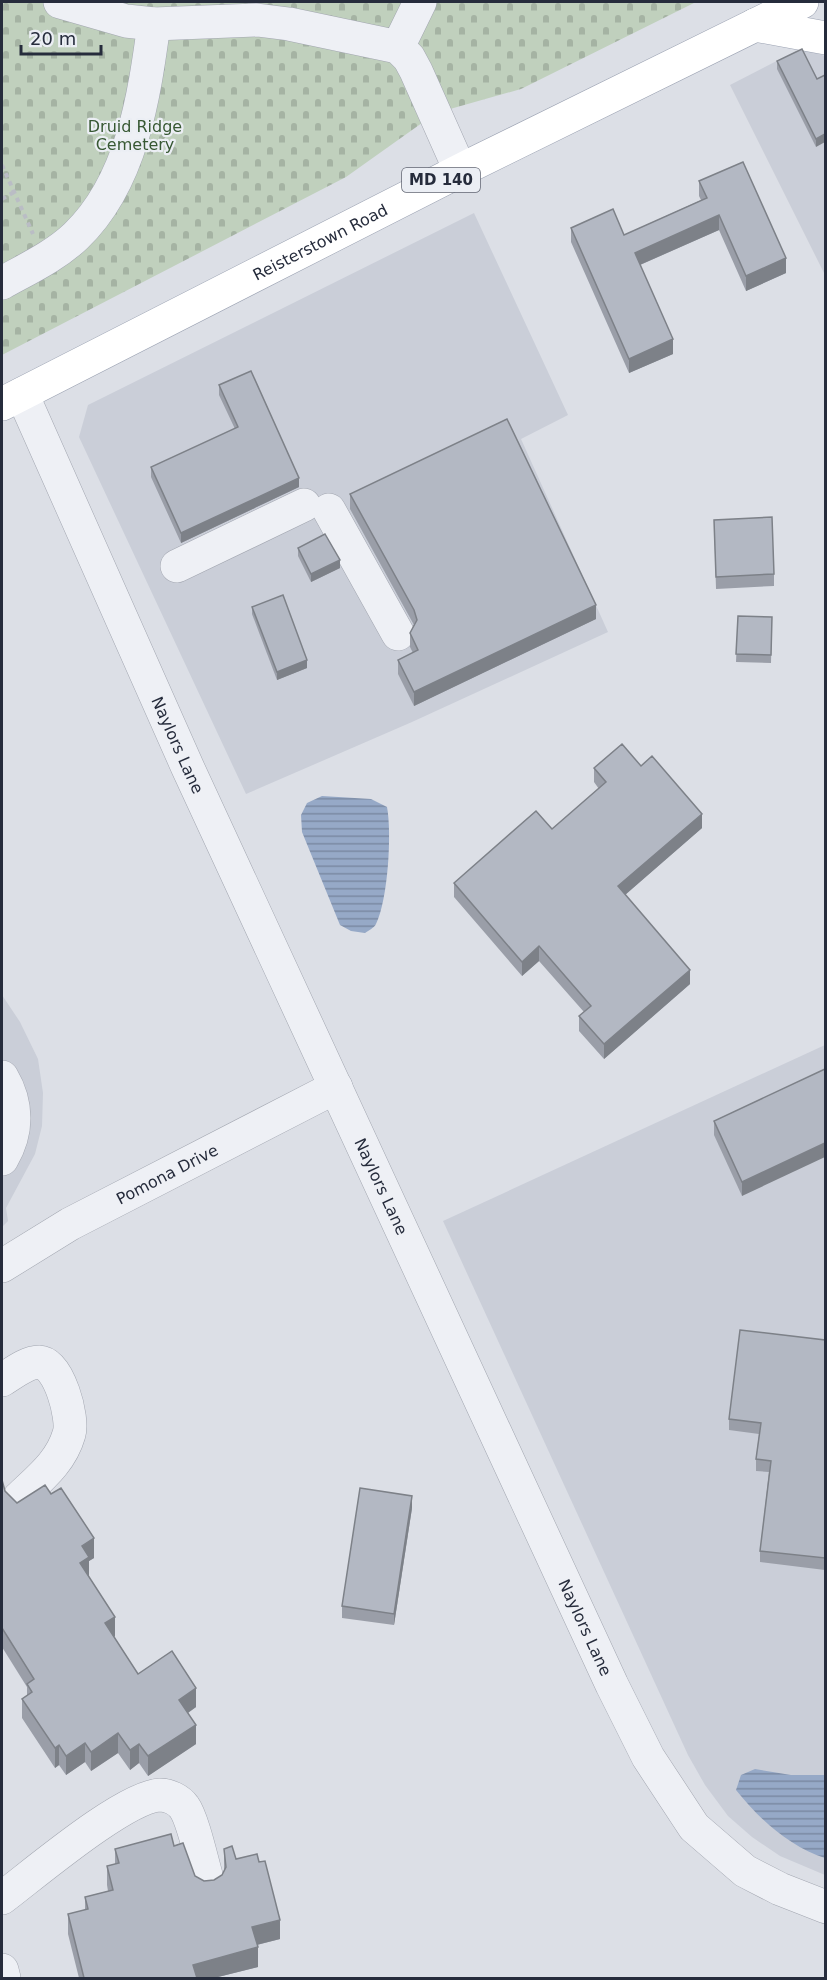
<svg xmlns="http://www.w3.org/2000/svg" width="827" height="1980" font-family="'DejaVu Sans',sans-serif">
	<defs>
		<pattern id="cemetery-stones" width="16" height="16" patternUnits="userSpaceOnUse" patternTransform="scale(1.5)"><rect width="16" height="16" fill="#c0d0bd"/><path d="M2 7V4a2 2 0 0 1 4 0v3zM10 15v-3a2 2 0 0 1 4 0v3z" fill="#a5b3a3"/></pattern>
		<pattern id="water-rules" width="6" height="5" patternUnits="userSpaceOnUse" patternTransform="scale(1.5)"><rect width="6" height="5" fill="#96a9c7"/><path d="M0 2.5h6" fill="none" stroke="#7a8aa3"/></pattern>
	</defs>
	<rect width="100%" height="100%" fill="#dcdfe6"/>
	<g fill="#caced8">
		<path d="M796 51H809L825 56V275L730 85Z"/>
		<path d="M474 213 568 415 521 439 608 632 412 722 246 794 79 437 88 405Z"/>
		<path d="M2 995 20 1022 38 1059 43 1093 42 1126 35 1154 6 1208 8 1221 2 1227Z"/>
		<path d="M825 1045V1875L780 1856 752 1837 728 1816 705 1785 688 1755 443 1221Z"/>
	</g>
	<path fill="url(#cemetery-stones)" d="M2 2H696L521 89 436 113 346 177 2 355Z"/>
	<g fill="url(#water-rules)">
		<path d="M322 796 371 799 387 807C392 833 388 900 376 924 374 928 369 930 365 933L351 931 340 925 302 832 301 815 307 803Z"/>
		<path d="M755 1769 791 1775H825V1858C790 1847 759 1819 736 1790L741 1775Z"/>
	</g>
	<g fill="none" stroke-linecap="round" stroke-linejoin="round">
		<defs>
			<g id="minor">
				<path d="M60 2 126 21 154 24 257 20 289 24 398 47 409 58 416 71 460 170"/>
				<path d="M398 47 420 2"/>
				<path d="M2 283C27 269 55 256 76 236 132 182 144 97 154 24"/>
				<path id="s1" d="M22 394 187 766 612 1685 648 1757 694 1827 745 1871 780 1889 826 1907"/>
				<path d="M329 510 398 634"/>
				<path d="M177 566 304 505"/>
				<path d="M2 1077C18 1104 18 1132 2 1159"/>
				<path id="s2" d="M2 1266 70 1224 336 1087"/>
				<path d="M2 1380C12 1374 27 1362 39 1362 59 1363 74 1418 69 1434 61 1462 40 1478 19 1498"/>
				<path d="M2 1898C34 1874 124 1797 160 1795 169 1795 179 1800 184 1807 193 1819 203 1866 208 1882"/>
				<path d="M2 1970 4 1978"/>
			</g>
			<g id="major">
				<path d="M755 25 826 38"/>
				<path id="s3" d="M2 404 473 164 802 2"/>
			</g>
		</defs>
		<use href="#minor" stroke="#a2a6b0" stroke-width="34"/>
		<use href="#major" stroke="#9ba2b2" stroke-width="34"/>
		<g stroke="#babdc5" stroke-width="4" stroke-dasharray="4.5 4.5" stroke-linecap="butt">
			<path d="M2 165 33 234"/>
			<path d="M2 199 14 192"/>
		</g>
		<use href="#minor" stroke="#eef0f5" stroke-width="33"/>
		<use href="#major" stroke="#fff" stroke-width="33"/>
	</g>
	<g fill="#9a9ea8">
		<path d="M777 61 817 79 816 147 777 69Z"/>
		<path d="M699 181 786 273 746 291 719 230 640 265 673 354 629 373 571 242V228L624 235 701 200 699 196Z"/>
		<path d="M219 385 299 487 181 543 151 477V467L235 429 219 395Z"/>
		<path d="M350 494 596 619 414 706 398 674V660L413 653 410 647V633L414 625 350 509Z"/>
		<path d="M714 520 774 574V586L716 589Z"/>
		<path d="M298 548 340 568 311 582 298 556Z"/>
		<path d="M252 607 307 668 277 680 252 614Z"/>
		<path d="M738 616 772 617 771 663 736 662Z"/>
		<path d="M641 766 702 828 625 895 690 984 604 1059 579 1031V1016L584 1012 539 961 522 976 454 897V883L552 829 599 789 594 782V768Z"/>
		<path d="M825 1069 742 1196 714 1135V1121Z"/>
		<path d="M825 1340V1570L760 1562V1551L769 1472 756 1471V1459L759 1434 729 1430V1419Z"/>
		<path d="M2 1480 5 1491 17 1503 94 1558 89 1561V1577L115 1636 114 1637 138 1674 196 1707 188 1713 196 1744 148 1776 139 1763 130 1770 118 1753 91 1771 85 1762 66 1775 59 1765 55 1768 22 1718V1699L27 1695V1687L2 1647Z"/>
		<path d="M412 1508 394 1625 342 1618V1606Z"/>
		<path d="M174 1846 195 1876 204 1881 214 1880 222 1875 224 1871V1849L236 1859 280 1939 257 1945 258 1967 214 1978H79L68 1934V1914L85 1910V1897L108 1891 107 1885V1866L115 1864V1849Z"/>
	</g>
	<g fill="#7d8188">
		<path d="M825 134V142L816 147V139Z"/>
		<path d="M719 215V230L635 267V253Z"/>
		<path d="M786 258V273L746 291V276Z"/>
		<path d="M673 339V354L629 373V359Z"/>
		<path d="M299 478V487L181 543V533Z"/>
		<path d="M340 560V568L311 582V574Z"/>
		<path d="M596 605V619L414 706V692Z"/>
		<path d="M307 660V668L277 680V672Z"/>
		<path d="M702 814V828L618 901V886Z"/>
		<path d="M539 946V961L522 976V962Z"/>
		<path d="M690 970V984L604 1059V1044Z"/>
		<path d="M825 1143V1157L742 1196V1182Z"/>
		<path d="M412 1496V1508L394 1625V1614Z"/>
		<path d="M94 1538V1558L89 1561V1576L80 1583V1563L82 1546Z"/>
		<path d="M115 1617V1636L105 1643V1623Z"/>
		<path d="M196 1688V1707L179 1719V1700Z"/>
		<path d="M196 1725V1744L148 1776V1756Z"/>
		<path d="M118 1733V1753L91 1771V1752Z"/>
		<path d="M85 1743V1762L66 1775V1756Z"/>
		<path d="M139 1744V1763L130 1770V1750Z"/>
		<path d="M59 1745V1765L55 1768V1748Z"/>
		<path d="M280 1920V1939L252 1946V1927Z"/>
		<path d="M258 1947V1967L214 1978H193V1965Z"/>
	</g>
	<g fill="#b3b8c3" stroke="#7d8188" stroke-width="1.5">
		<path d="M802 49 817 79 825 75V134L816 139 777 61Z"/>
		<path d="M743 162 786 258 746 276 719 215 635 253 673 339 629 359 571 228 613 209 624 235 707 198 699 181Z"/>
		<path d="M251 371 299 478 181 533 151 467 238 427 219 385Z"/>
		<path d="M507 419 596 605 414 692 398 660 418 650 410 633 417 620 414 610 350 494Z"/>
		<path d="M772 517 774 574 716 577 714 520Z"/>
		<path d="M325 534 340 560 311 574 298 548Z"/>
		<path d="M283 595 307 660 277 672 252 607Z"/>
		<path d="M738 616 772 617 771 655 736 654Z"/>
		<path d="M622 744 641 766 652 756 702 814 618 886 690 970 604 1044 579 1016 591 1006 539 946 522 962 454 883 536 811 552 829 606 782 594 768Z"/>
		<path d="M825 1069V1143L742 1182 714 1121Z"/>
		<path d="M740 1330 825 1340V1558L760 1551 771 1461 756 1459 761 1423 729 1419Z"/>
		<path d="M2 1480 5 1491 17 1503 45 1485 51 1494 61 1488 94 1538 82 1546 89 1557 80 1563 115 1617 105 1623 138 1674 172 1651 196 1688 179 1700 196 1725 148 1756 139 1744 130 1750 118 1733 91 1752 85 1743 66 1756 59 1745 55 1748 22 1699 32 1692 27 1684 34 1679 2 1628Z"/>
		<path d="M360 1488 412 1496 394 1614 342 1606Z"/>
		<path d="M171 1834 174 1846 183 1843 195 1876 204 1881 214 1880 222 1875 226 1867 224 1849 232 1846 236 1859 257 1854 259 1862 265 1861 280 1920 252 1927 258 1947 193 1965 197 1978H84L68 1914 88 1909 85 1897 113 1890 107 1866 119 1863 115 1849Z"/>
	</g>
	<g text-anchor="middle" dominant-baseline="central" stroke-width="4.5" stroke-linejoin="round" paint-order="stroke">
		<rect fill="#ebeef4" stroke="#616673" stroke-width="1.5" x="402" y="168" width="78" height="24" rx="4.5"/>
		<g font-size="15" font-weight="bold" fill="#262c3c">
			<text x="441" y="180">MD 140</text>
		</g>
		<g font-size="16" fill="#375833" stroke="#ebeef4">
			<text x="135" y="126">Druid Ridge<tspan x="135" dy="18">Cemetery</tspan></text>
		</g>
		<g font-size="16" fill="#262c3c" stroke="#ebeef4">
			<text stroke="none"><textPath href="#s3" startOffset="357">Reisterstown Road</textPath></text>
			<text stroke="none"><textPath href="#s1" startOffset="384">Naylors Lane</textPath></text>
			<text stroke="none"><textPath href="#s2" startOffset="189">Pomona Drive</textPath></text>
			<text stroke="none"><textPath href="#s1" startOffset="870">Naylors Lane</textPath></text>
			<text stroke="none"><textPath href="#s1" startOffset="1356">Naylors Lane</textPath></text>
		</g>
	</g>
	<rect width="827" height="1980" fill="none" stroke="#262c3c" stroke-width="6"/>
	<path d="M21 45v9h80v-9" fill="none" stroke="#262c3c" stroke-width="3"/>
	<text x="30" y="45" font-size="18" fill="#262c3c" stroke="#ebeef4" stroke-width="4.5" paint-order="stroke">20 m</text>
</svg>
